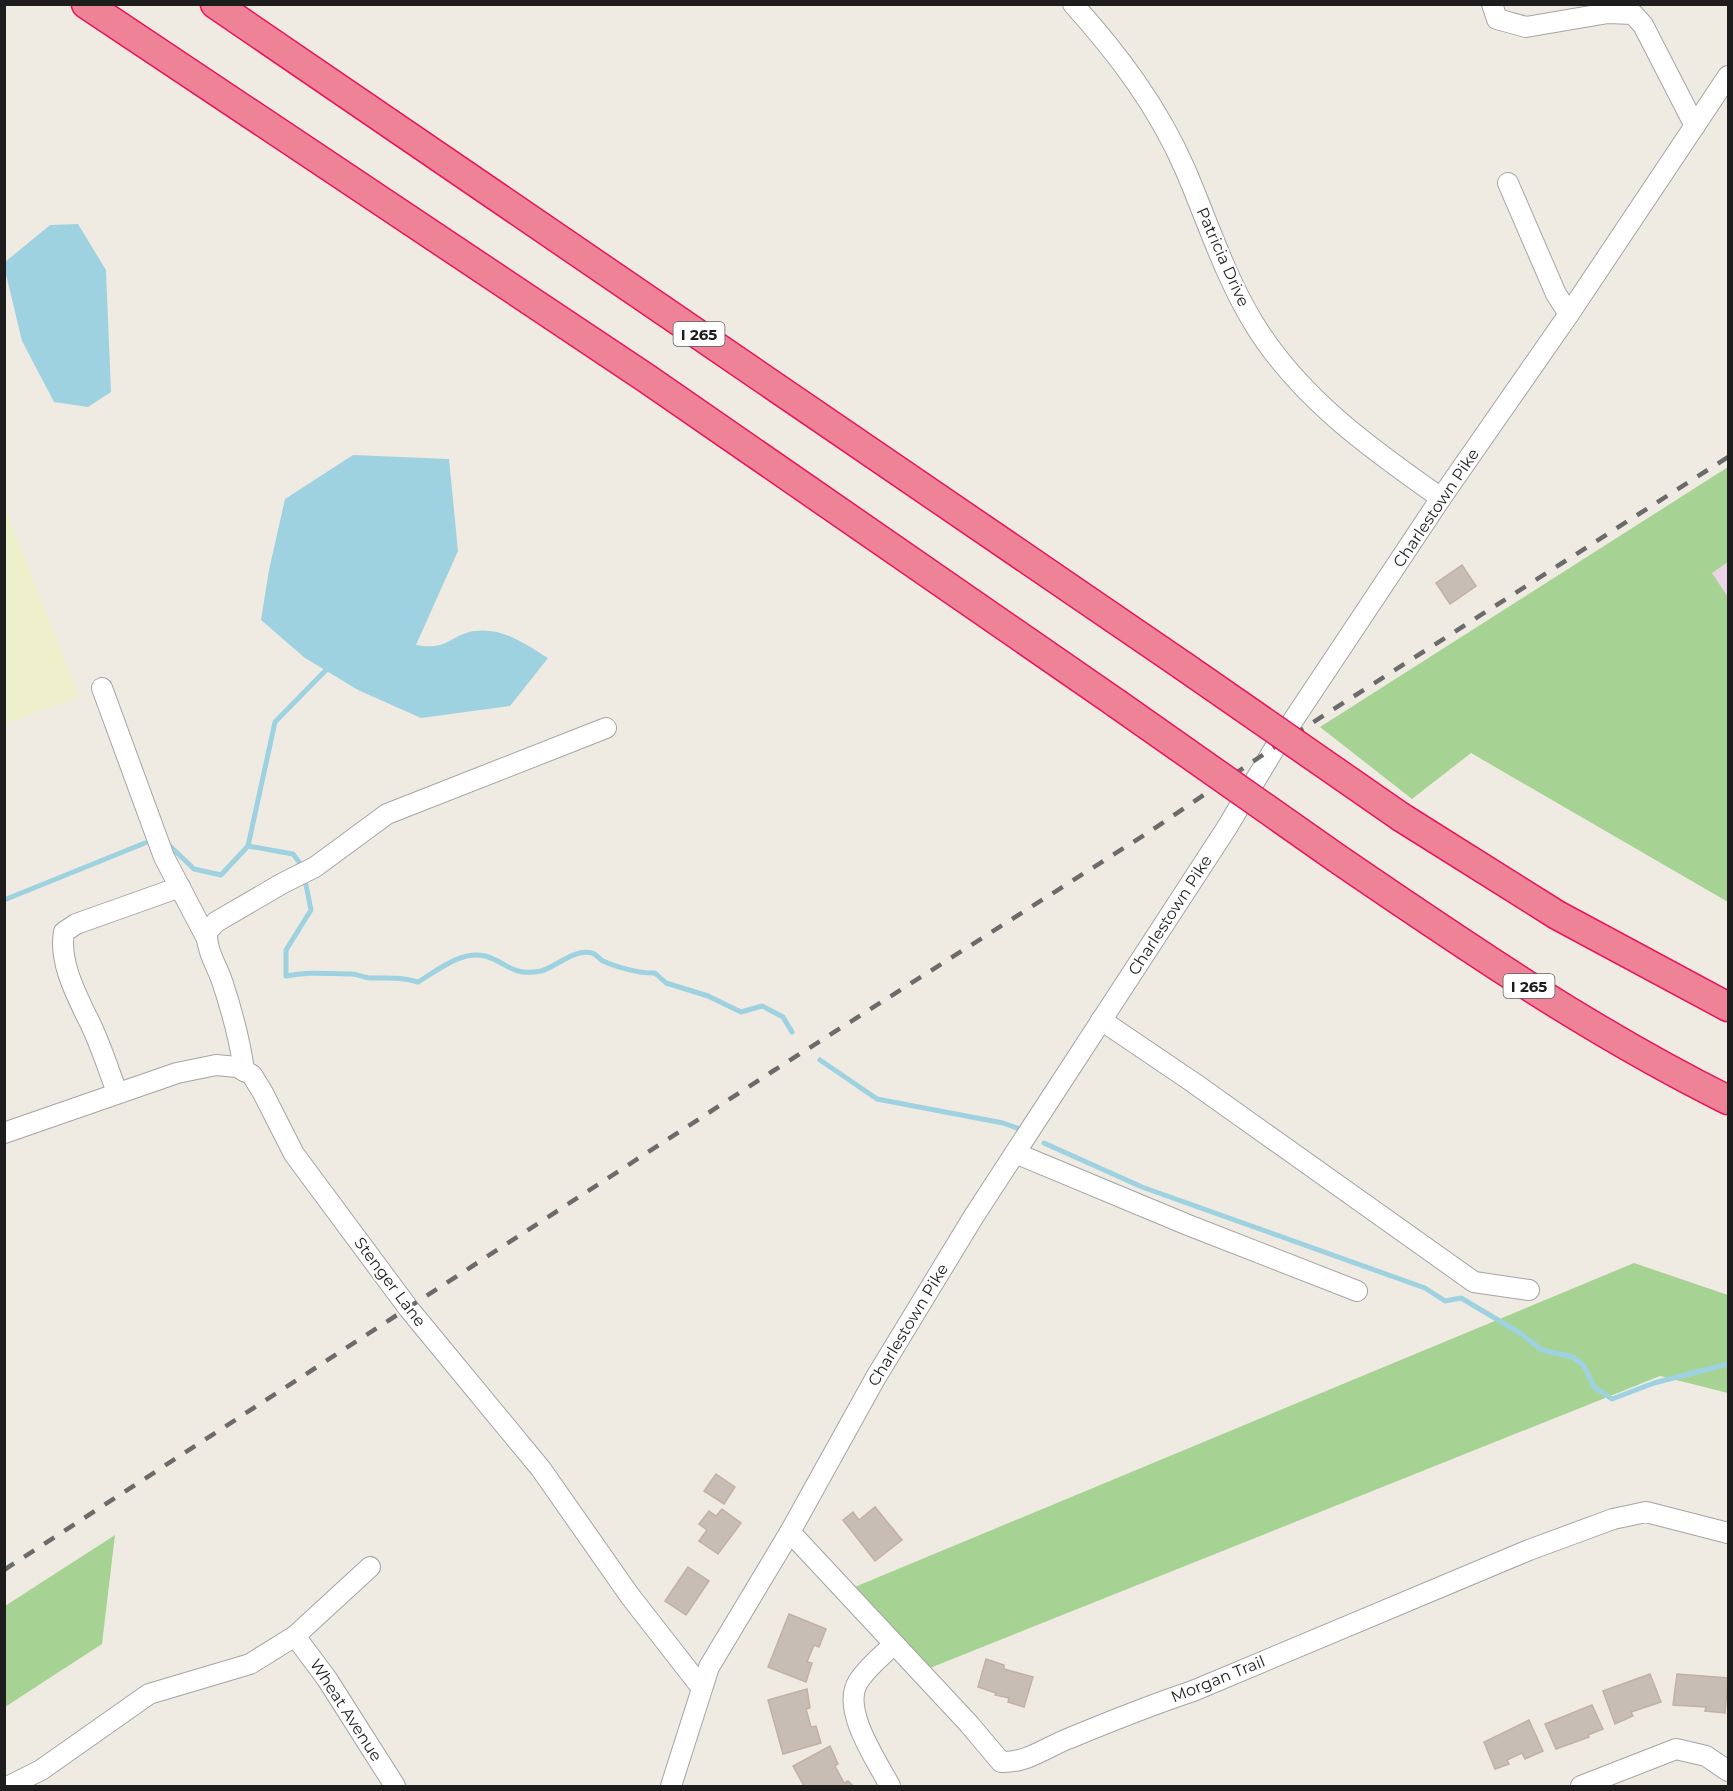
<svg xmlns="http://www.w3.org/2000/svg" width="1733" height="1791" font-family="Montserrat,sans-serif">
	<rect width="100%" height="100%" fill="#efebe2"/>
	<path fill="#e9d3e5" d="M1728 562V597L1712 573Z"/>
	<path fill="#edf0cb" d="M5 507 79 697 5 724H4Z"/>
	<g fill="#a6d393">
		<path d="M1728 467V562L1712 573 1728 597V902L1471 753 1412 799 1320 727Z"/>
		<path d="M1634 1263 1728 1295V1393L1660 1376 920 1672 845 1591Z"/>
		<path d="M115 1535 102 1644 5 1707V1606Z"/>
	</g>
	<g fill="#9ed2e1">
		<path d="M78 224 106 270 111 392 88 407 54 402 22 341 4 266 5 262 50 225Z"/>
		<path d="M353 455 449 459 458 551 416 645C448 651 450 635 474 631 503 627 525 644 548 658L510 706 421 718 358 690 305 658 261 620 269 570 285 499Z"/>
	</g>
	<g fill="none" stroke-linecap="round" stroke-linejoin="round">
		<g stroke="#9ed2e1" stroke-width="5">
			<path d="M170 846 194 869 221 875 248 846 293 854 299 862"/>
			<path d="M248 846 275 722 326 670"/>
			<path d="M306 885 311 910 286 950V976C309 971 329 974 352 974 358 974 364 978 371 978 388 978 400 977 418 982 437 971 461 950 485 956 507 962 512 977 541 971 556 967 575 948 592 953 596 954 599 959 603 961 616 967 641 974 655 973L666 983 708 996 741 1012 762 1006 783 1017 792 1032"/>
			<path d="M4 900 145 843"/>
			<path d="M820 1060 877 1099 1003 1123 1020 1129"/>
			<path d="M1044 1143 1142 1187 1425 1288 1445 1301 1461 1298 1520 1333 1542 1350 1573 1357 1584 1366 1594 1387 1612 1399 1654 1383 1728 1364"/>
		</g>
	</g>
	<g fill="#c7bdb5" stroke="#c2b1a3" stroke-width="1.5">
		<path d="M1462 565 1476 586 1450 604 1436 583Z"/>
		<path d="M716 1474 735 1487 724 1504 704 1491Z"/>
		<path d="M875 1507 902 1540 875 1561 843 1520 853 1512 859 1520Z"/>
		<path d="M722 1509 741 1523 718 1554 699 1541 707 1530 699 1524 709 1511 716 1516Z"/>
		<path d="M688 1567 709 1581 686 1615 665 1601Z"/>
		<path d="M789 1614 826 1629 819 1647 814 1645 807 1662 812 1663 806 1682 768 1667Z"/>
		<path d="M986 1659 1004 1665V1669L1033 1677 1024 1707 1008 1702 1009 1698 995 1695 996 1693 978 1687Z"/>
		<path d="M1650 1674 1661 1702 1631 1712 1633 1716 1615 1724 1603 1691Z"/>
		<path d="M1677 1674 1728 1678 1725 1713 1705 1711 1706 1707 1673 1705Z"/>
		<path d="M807 1689 810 1708 806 1709 811 1727 816 1726 821 1743 783 1754 768 1700Z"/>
		<path d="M1592 1705 1603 1729 1588 1735 1589 1737 1556 1749 1545 1724Z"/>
		<path d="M1529 1720 1543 1751 1525 1759 1522 1753 1507 1760 1509 1764 1495 1769 1484 1742Z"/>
		<path d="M830 1746 838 1764 835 1766 844 1783 848 1781 853 1786H804L793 1766Z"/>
	</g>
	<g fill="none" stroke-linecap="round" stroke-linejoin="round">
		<defs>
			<g id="minor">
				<path d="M1073 4C1118 54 1158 107 1185 169 1207 220 1224 274 1253 322 1298 397 1371 449 1441 498"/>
				<path d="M1492 4 1497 19 1526 27 1608 13 1633 14 1643 25 1695 126"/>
				<path d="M1508 183 1556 294 1569 314"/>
				<path d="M102 688 164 857 207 939"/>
				<path d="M1101 1020 1194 1083 1474 1282 1529 1290"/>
				<path d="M244 1071C240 1040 232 1011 222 981 216 964 206 950 207 932L216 922 283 883 315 867 387 814 606 728"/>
				<path d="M117 1092C107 1066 99 1039 86 1015 74 990 59 960 64 932L76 924 180 887"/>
				<path d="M4 1133 177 1073 216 1065 237 1067 252 1075 263 1093 294 1154 409 1309 541 1469 630 1596 701 1687"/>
				<path d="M1015 1153 1188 1225 1357 1291"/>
				<path d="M790 1532 969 1724 1001 1762C1028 1763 1046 1747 1070 1738 1111 1721 1151 1705 1193 1691L1529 1550 1613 1519 1646 1512 1728 1533"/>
				<path d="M295 1636 327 1679 395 1786"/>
				<path d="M9 1786 41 1770 149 1694 250 1664 295 1636 370 1567"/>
				<path d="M671 1786 709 1667 790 1532 876 1377 974 1216 1226 829 1276 746 1441 498 1569 314 1728 76"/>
				<path d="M890 1786C877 1761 841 1710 858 1682 867 1667 882 1656 894 1644"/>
				<path d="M1581 1786 1676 1749 1706 1756 1728 1771"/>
			</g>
			<g id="highway">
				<path d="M86 4 646 378 1116 703"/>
				<path d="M215 4 1182 665"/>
				<path d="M1401 817 1557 915 1728 1007"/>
				<path d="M1338 859C1464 945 1591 1032 1728 1100"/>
			</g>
		</defs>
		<use href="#minor" stroke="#a4a4a4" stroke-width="22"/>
		<use href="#highway" stroke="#e8145d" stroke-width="31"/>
		<use href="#minor" stroke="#fff" stroke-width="20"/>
		<use href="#highway" stroke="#ee8296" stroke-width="28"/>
		<path stroke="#6b6b6b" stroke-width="4.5" stroke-dasharray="12 12" stroke-linecap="butt" d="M4 1570 773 1071 1149 832 1276 746 1728 457"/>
		<defs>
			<g id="highway-bridge">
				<path d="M1182 665 1401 817"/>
				<path d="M1116 703 1338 859"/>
			</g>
		</defs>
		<use href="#highway-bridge" stroke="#e8145d" stroke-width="31" stroke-linecap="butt"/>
		<use href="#highway-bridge" stroke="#ee8296" stroke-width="28"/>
	</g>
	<g text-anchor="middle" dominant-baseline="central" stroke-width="4.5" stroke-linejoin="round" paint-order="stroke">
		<g fill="#fff" stroke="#616161" stroke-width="1.5">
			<rect x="673.5" y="322" width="51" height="24" rx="4.5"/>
			<rect x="1503.5" y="974" width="51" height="24" rx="4.5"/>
		</g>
		<g font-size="15" font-weight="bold" fill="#1d1d1d">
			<text x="699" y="334">I 265</text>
			<text x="1529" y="986">I 265</text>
		</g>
		<g font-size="16" fill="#1d1d1d" stroke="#fff">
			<text transform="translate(1223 257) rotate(66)">Patricia Drive</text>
			<text transform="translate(1436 508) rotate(-56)">Charlestown Pike</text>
			<text transform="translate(1170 915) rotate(-57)">Charlestown Pike</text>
			<text transform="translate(390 1282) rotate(53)">Stenger Lane</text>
			<text transform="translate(908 1325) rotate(-59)">Charlestown Pike</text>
			<text transform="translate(1218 1679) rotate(-22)">Morgan Trail</text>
			<text transform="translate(346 1710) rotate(57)">Wheat Avenue</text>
		</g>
	</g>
	<rect width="1733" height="1791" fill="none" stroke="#1d1d1d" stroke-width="12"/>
</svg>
